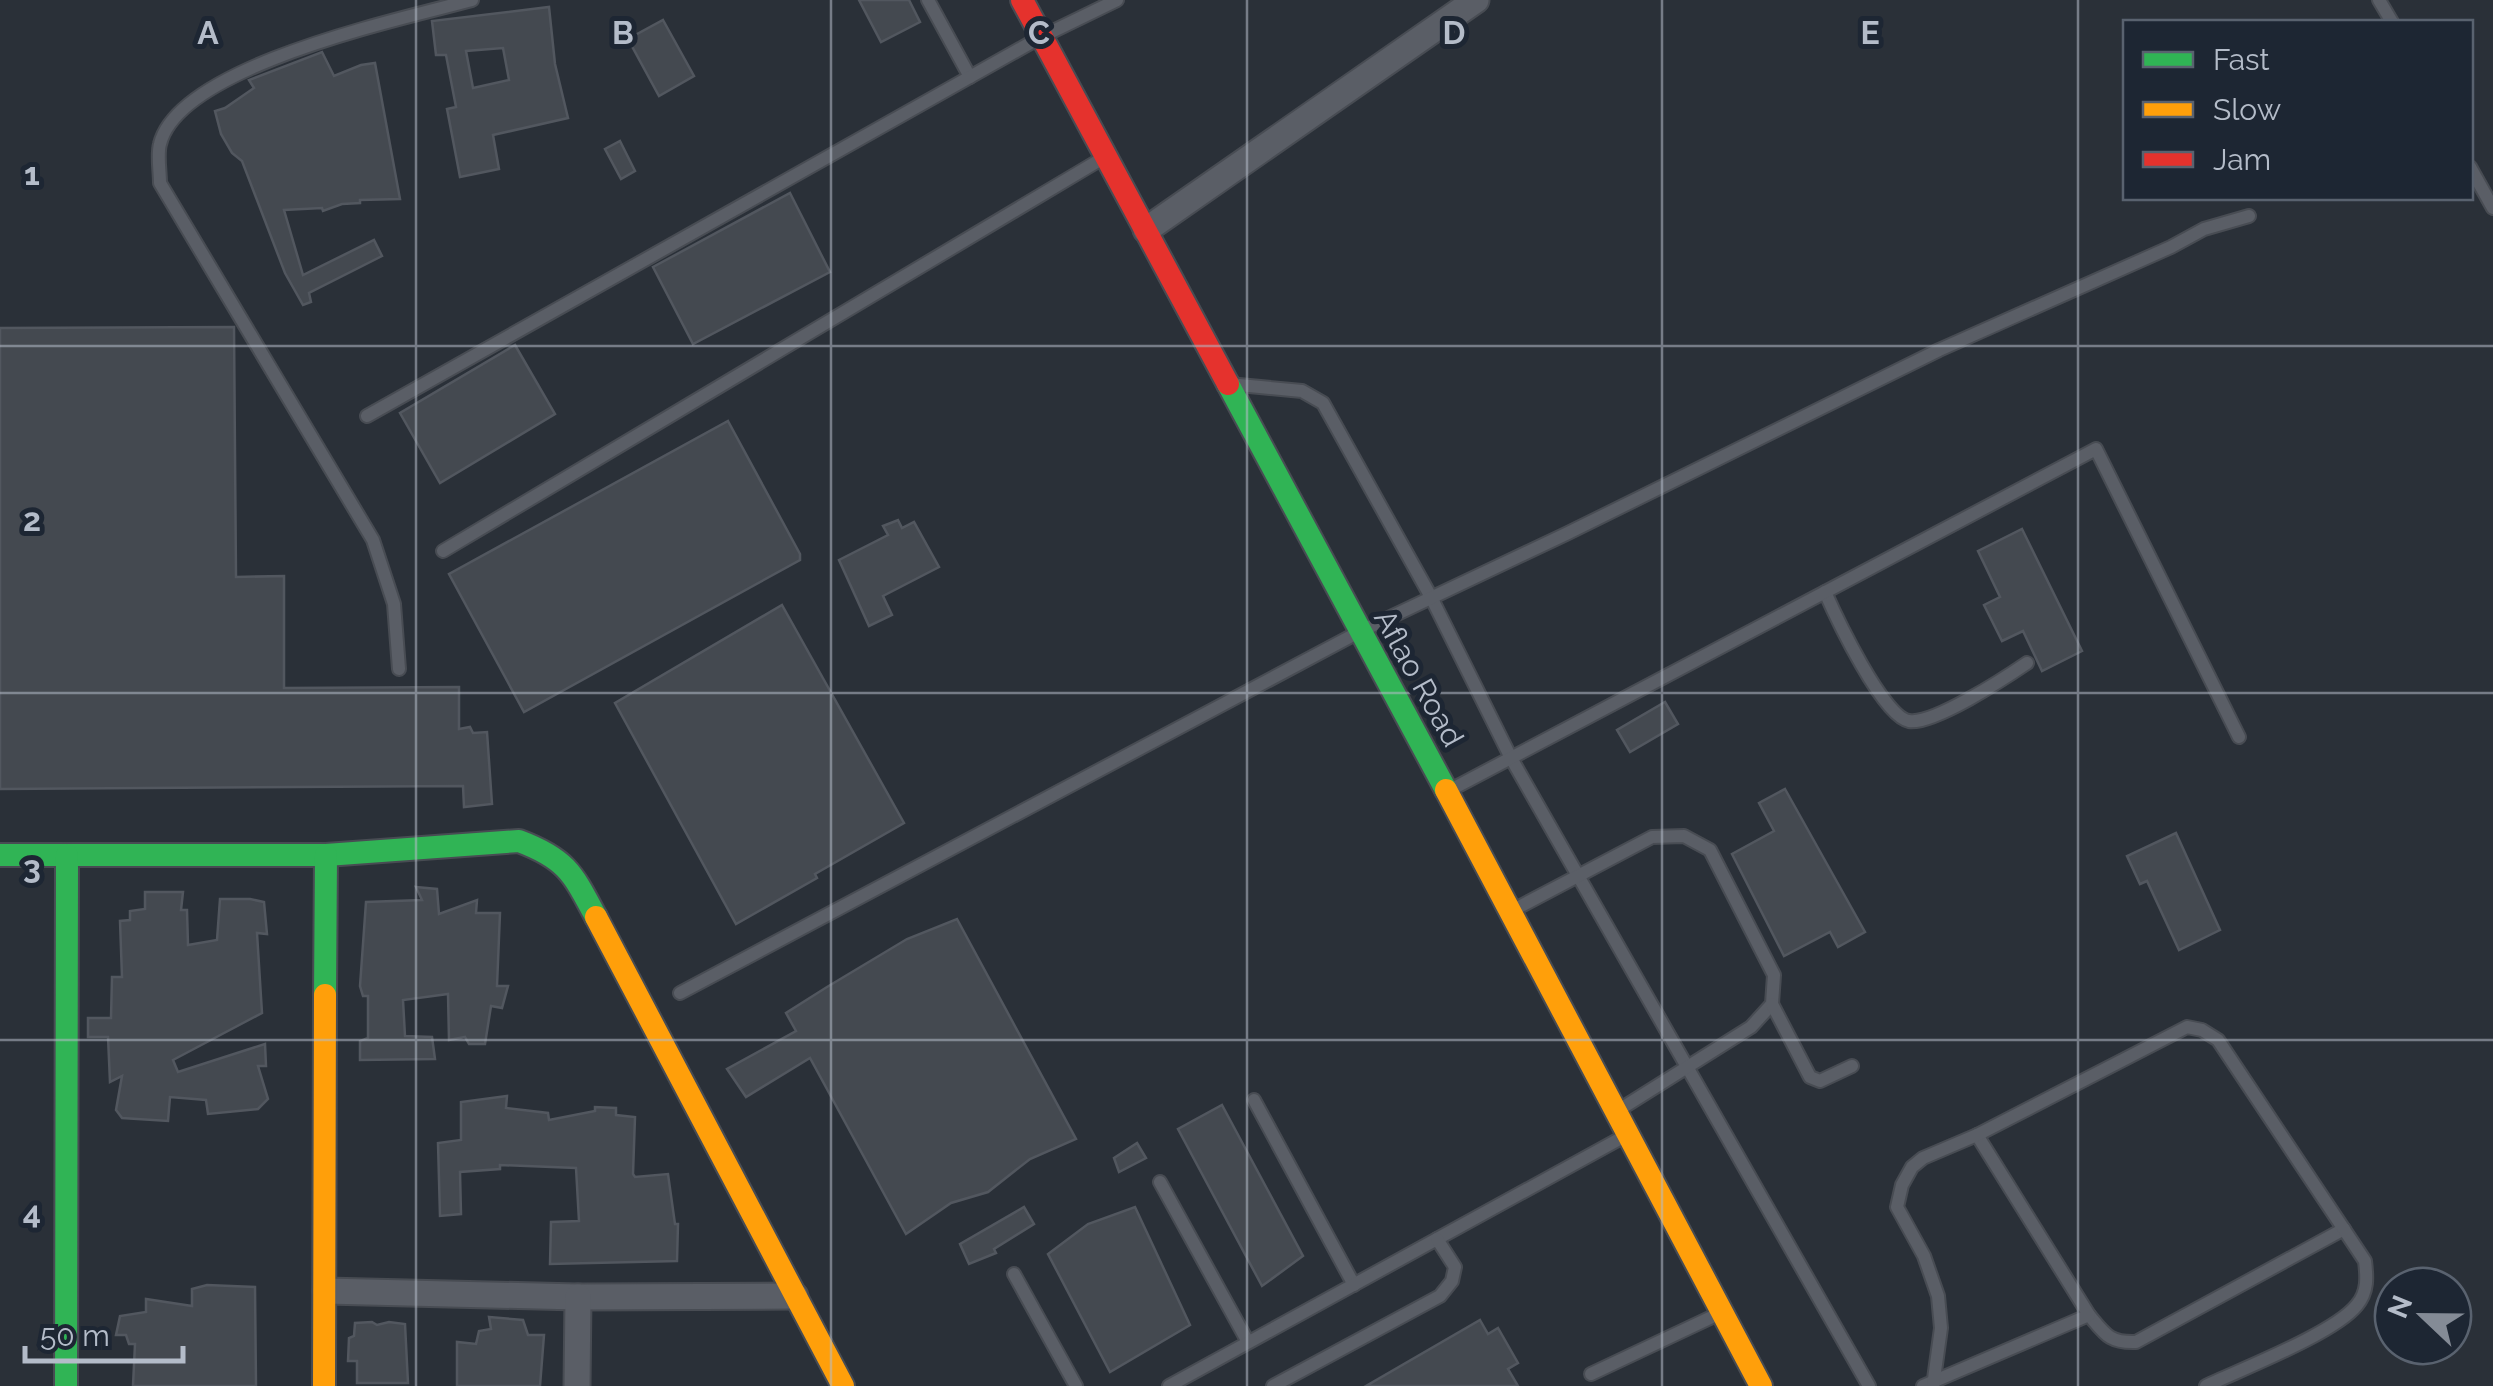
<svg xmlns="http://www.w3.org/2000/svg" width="2493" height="1386" font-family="Raleway,sans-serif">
	<rect width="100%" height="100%" fill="#2a3038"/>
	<g fill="#444950" stroke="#52575f" stroke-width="2.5" fill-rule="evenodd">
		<path d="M859 0H909L920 22 881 42Z"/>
		<path d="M549 7 555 64 568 118 493 135 499 169 460 177 447 109 456 107 446 55H436L432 21ZM503 48 509 80 473 88 466 51Z"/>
		<path d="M663 20 694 76 659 96 628 39Z"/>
		<path d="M322 52 334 76 361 65 375 63 400 199 360 200V203L342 204 323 211 322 208 284 210 303 275 374 240 382 256 309 293 311 302 303 305 285 273 242 161 232 153 221 134 215 111 225 108 254 88 249 80Z"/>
		<path d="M620 141 635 171 621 179 605 149Z"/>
		<path d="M790 193 830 272 693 344 653 267Z"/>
		<path d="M234 327 236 577 284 576V688L459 687V729L470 727 473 733 487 732 492 804 464 807 463 786 0 789V328Z"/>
		<path d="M515 345 555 414 440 483 400 413Z"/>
		<path d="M728 421 800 554V560L524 712 449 574Z"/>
		<path d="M898 520 902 528 914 522 939 567 883 596 892 615 869 626 839 560 888 535 883 526Z"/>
		<path d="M2022 529 2082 651 2042 671 2023 631 2002 641 1984 605 2000 597 1978 551Z"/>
		<path d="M782 605 904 823 815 874 817 878 736 924 615 703Z"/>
		<path d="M1665 702 1678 724 1630 752 1617 730Z"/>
		<path d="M1785 789 1865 932 1838 947 1830 932 1784 956 1732 854 1774 831 1759 803Z"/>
		<path d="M2176 833 2220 930 2179 950 2147 881 2140 884 2127 856Z"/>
		<path d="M416 887 437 889 439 914 477 900 476 913H500L497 986H508L502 1008 491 1006 485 1044H469L465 1037 449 1040 448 994 403 1000 405 1036 432 1037 435 1059 360 1060V1041L368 1038V996H363L360 986 366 902 422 900Z"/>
		<path d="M145 892H183L181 910H187L188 945 217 940 220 899H250L264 902 267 934 257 933 262 1013 173 1060 178 1072 265 1044 266 1066H258L268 1099 258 1109 208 1114 206 1100 170 1097 168 1121 122 1118 116 1110 122 1076 110 1082 108 1037H88V1018H111L112 977H122L120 921 130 920V911L145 909Z"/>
		<path d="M957 919 1076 1139 1030 1159 988 1192 951 1203 906 1234 810 1058 746 1097 727 1069 796 1031 786 1013 827 987 907 939Z"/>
		<path d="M507 1096 506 1108 548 1113 549 1120 595 1111V1107L616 1108V1115L635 1117 633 1174 635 1177 668 1174 675 1224H678L677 1261 550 1264 551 1222 579 1221 576 1168 500 1165V1169L460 1172 461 1214 440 1216 438 1143 461 1140V1102Z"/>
		<path d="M1222 1105 1303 1256 1262 1286 1178 1129Z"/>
		<path d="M1137 1143 1146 1158 1119 1172 1114 1158Z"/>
		<path d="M1024 1207 1034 1224 994 1249 996 1253 969 1264 960 1244Z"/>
		<path d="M1135 1207 1190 1325 1110 1372 1048 1254 1088 1224Z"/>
		<path d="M207 1285 255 1287 256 1386H133L135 1344H129L126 1335H116L120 1316 146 1312V1299L192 1306V1289Z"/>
		<path d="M489 1317 523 1320 528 1335H544L540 1386H457V1342L476 1344 479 1331 491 1329Z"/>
		<path d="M1480 1320 1488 1334 1498 1328 1518 1363 1508 1369 1518 1386H1366Z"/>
		<path d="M372 1322 377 1325 389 1322 405 1324 408 1383H357V1361H348L349 1338 354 1336 355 1323Z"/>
	</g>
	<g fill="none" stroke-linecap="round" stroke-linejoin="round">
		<defs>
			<g id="lane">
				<path d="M928 0 970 77"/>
				<path d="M2379 0 2392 22"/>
				<path d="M2470 167 2493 208"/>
				<path d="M1239 385 1302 391 1323 403 1431 597 1511 758 1869 1386"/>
				<path d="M367 416 1041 37 1117 0"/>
				<path d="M443 551 1098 161"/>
				<path d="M1825 592C1836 617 1883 717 1909 721 1933 725 2005 678 2027 663"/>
				<path d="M399 669 394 604 373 540 160 183C160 171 157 155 160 144 179 66 402 19 472 0"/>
				<path d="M1454 788 2096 449 2239 737"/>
				<path d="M1519 907 1652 837 1684 836 1710 850 1774 975 1772 1004 1751 1027 1622 1108"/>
				<path d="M680 993 1359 632 1566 534 1939 350 2171 247 2204 229 2249 216"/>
				<path d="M1772 1004 1810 1077 1820 1081 1852 1066"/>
				<path d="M1254 1100 1354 1285"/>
				<path d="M1160 1182 1248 1342"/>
				<path d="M1014 1274 1076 1386"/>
				<path d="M2089 1315C2105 1334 2109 1343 2136 1342L2344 1229"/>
				<path d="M1591 1374 1714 1316"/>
				<path d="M1169 1386 1623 1137"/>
				<path d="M1273 1386 1440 1296 1452 1281 1455 1267 1437 1239"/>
				<path d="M1923 1386 2089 1315 1977 1135"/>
				<path d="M1933 1386 1941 1328 1938 1296 1924 1256 1897 1207 1902 1185 1912 1167 1923 1158 1977 1135 2187 1027 2202 1030 2218 1040 2365 1261C2367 1277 2368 1292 2357 1305 2335 1333 2242 1369 2206 1386"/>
			</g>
			<g id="street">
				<path d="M1146 230 1476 0"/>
				<path d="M326 1291 578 1297 795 1296"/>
				<path d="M577 1386 578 1297"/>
			</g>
			<g id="fast">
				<path d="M1228 384 1446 790"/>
				<path d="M0 855H326L519 841C567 859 573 874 596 917"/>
				<path d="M325 995 326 855"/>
				<path d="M66 1386 67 855"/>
			</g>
			<g id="slow">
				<path d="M1446 790 1761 1386"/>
				<path d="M596 917 843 1386"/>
				<path d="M324 1386 325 995"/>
			</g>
			<path id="jam" d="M1022 0 1228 384"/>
		</defs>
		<use href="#lane" stroke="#484c53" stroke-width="16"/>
		<use href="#street" stroke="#484c53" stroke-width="29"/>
		<use href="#fast" stroke="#484c53" stroke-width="26"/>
		<use href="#slow" stroke="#484c53" stroke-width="26"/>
		<use href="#jam" stroke="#484c53" stroke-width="26"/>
		<use href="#lane" stroke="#5a5e66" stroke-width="12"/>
		<use href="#street" stroke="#5a5e66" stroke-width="25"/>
		<use href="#fast" stroke="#30b455" stroke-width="22"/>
		<use href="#slow" stroke="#ff9f0a" stroke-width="22"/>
		<use href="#jam" stroke="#e5322d" stroke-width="22"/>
	</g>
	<path fill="none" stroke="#b4bcc9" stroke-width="2.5" stroke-opacity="0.55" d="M416 0V1386M831 0V1386M1247 0V1386M1662 0V1386M2078 0V1386M0 346H2493M0 693H2493M0 1040H2493"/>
	<g text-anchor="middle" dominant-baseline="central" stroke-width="10" stroke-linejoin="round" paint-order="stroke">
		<g font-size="30" fill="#b4bcc9" stroke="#1d2633">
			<text transform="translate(1419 678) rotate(61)">Aflao Road</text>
		</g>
	</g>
	<g font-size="32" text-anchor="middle" font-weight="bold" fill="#b4bcc9" stroke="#1d2633" stroke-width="10" stroke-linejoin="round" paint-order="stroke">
		<text x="208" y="44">A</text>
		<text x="623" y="44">B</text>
		<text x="1039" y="44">C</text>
		<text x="1454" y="44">D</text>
		<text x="1870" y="44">E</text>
		<text x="32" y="185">1</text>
		<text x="32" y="531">2</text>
		<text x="32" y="878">3</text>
		<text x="32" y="1224">4</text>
	</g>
	<rect x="2123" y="20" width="350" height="180" fill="#1d2633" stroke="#59626f" stroke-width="2.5"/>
	<rect x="2143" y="52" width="50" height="15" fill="#30b455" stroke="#59626f" stroke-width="2.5"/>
	<text x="2213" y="70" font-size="30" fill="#b4bcc9">Fast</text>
	<rect x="2143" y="102" width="50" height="15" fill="#ff9f0a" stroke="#59626f" stroke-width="2.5"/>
	<text x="2213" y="120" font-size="30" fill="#b4bcc9">Slow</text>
	<rect x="2143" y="152" width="50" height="15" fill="#e5322d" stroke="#59626f" stroke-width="2.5"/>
	<text x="2213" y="170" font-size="30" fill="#b4bcc9">Jam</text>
	<g transform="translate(2423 1316) rotate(292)"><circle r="48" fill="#1d2633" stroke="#59626f" stroke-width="2.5"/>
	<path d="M0-8L18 38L0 25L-18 38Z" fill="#848b96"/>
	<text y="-15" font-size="28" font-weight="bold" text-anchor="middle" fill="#b4bcc9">N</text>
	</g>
	<path d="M25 1346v15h158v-15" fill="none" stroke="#b4bcc9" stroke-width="5"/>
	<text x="40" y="1346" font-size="30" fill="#b4bcc9" stroke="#1d2633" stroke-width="8" paint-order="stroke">50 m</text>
</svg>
